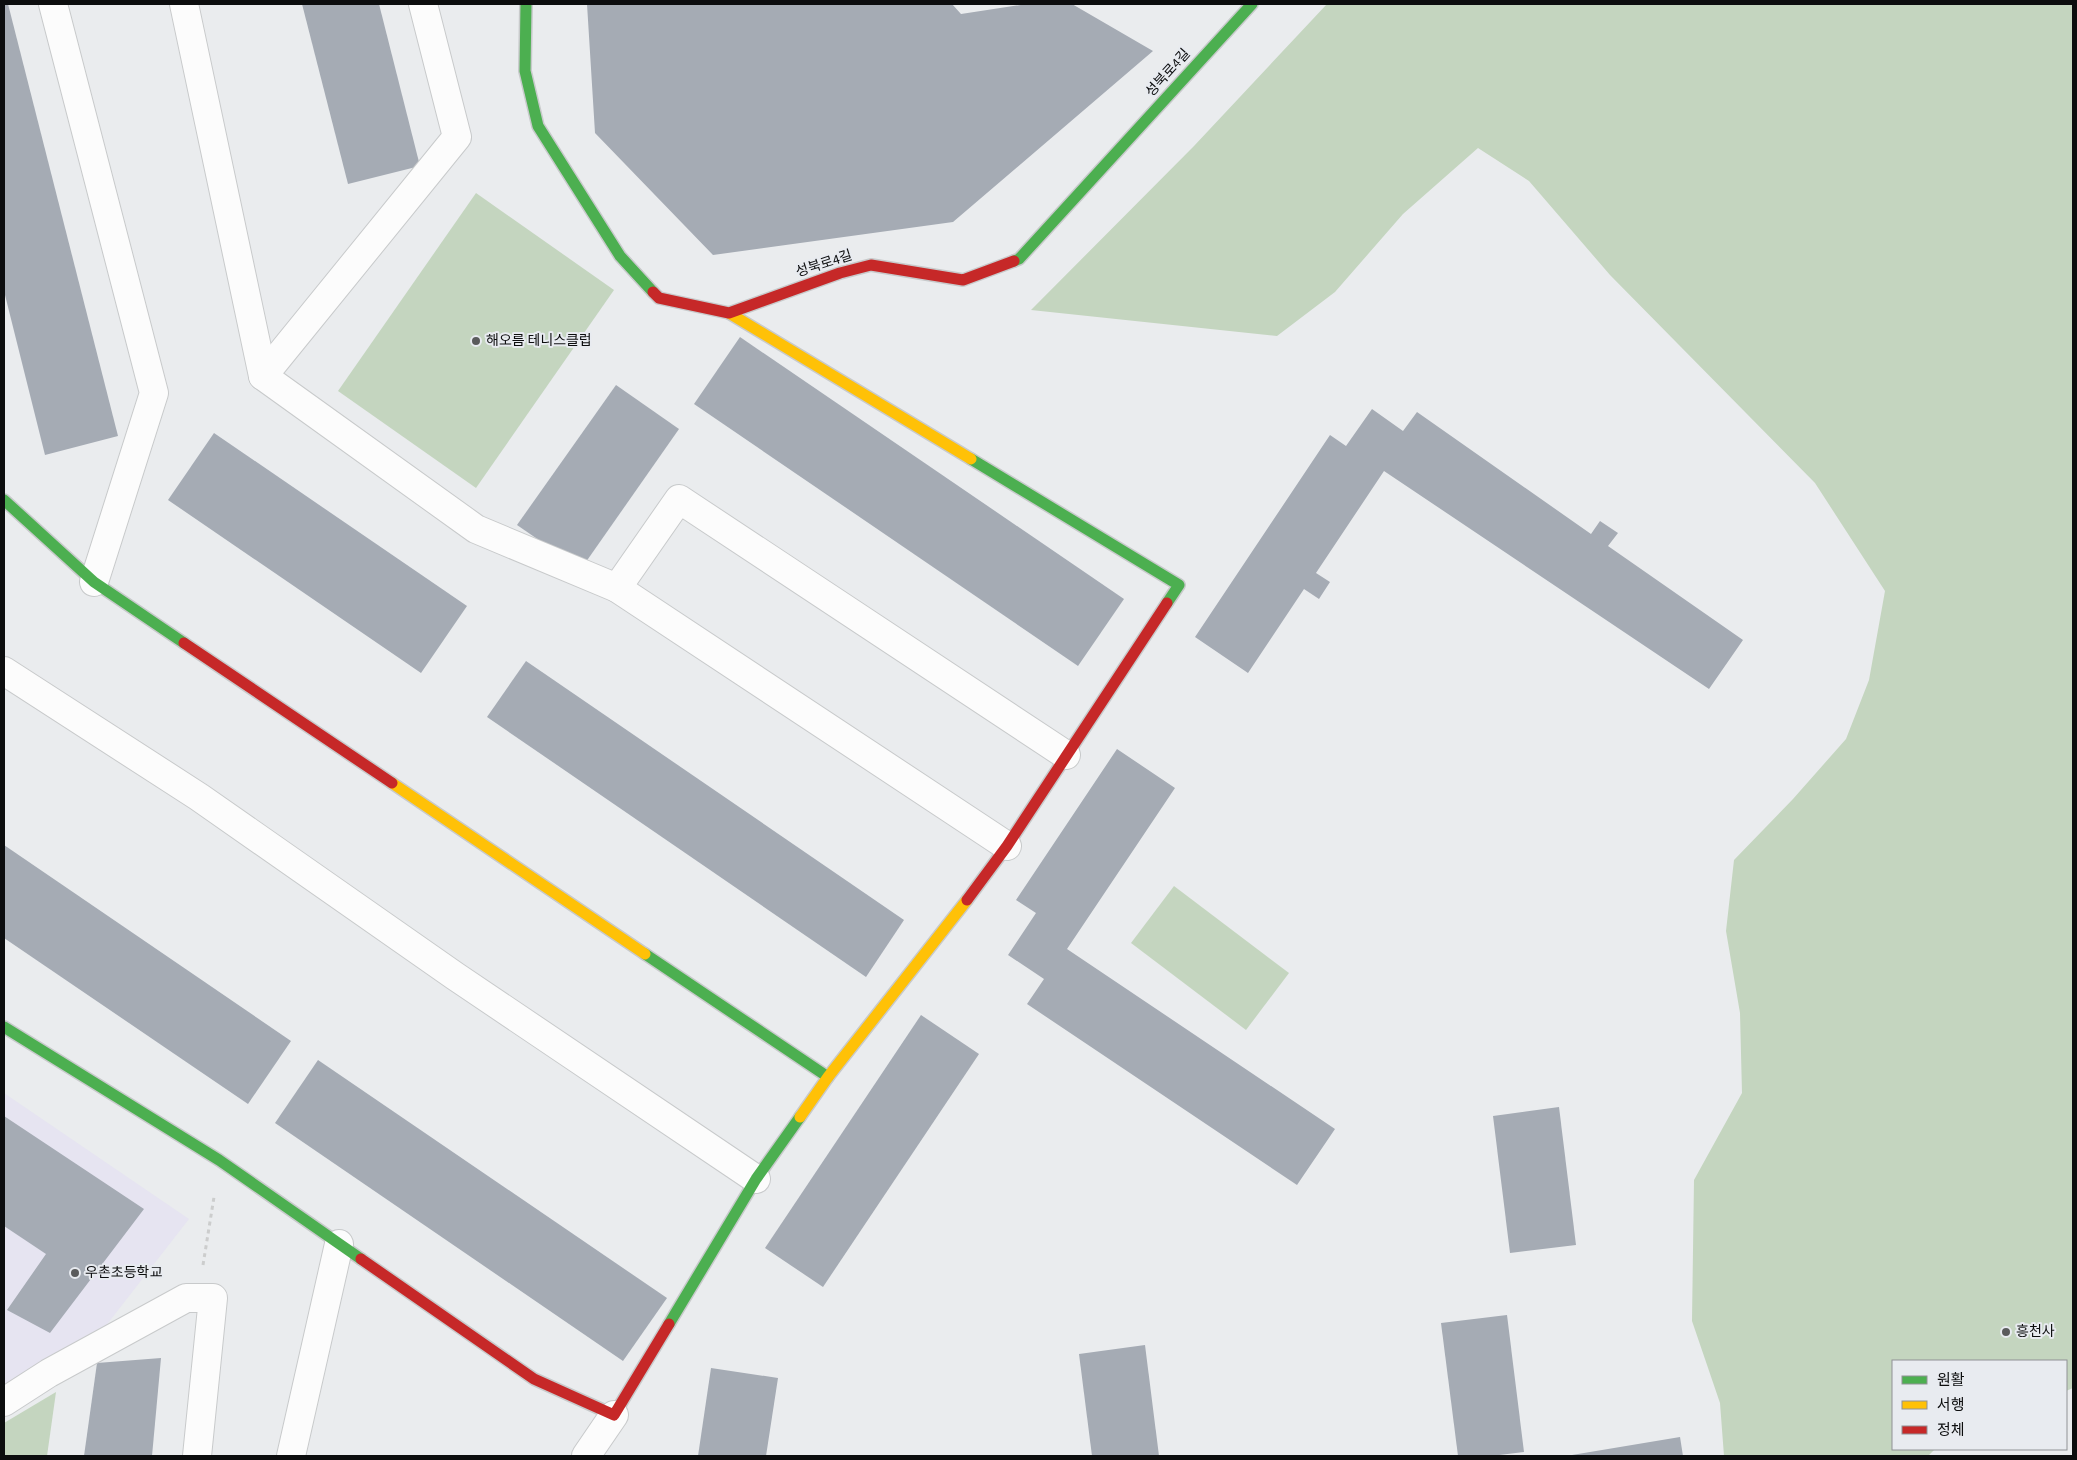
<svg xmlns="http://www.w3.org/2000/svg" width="2077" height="1460" font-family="'Source Sans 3','Noto Sans KR',sans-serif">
	<rect width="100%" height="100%" fill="#eaecee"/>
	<path fill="#e6e4f1" d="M4 1093 189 1219 105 1327 4 1391Z"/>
	<g fill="#c4d5bf">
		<path d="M1327 4H2073V1388L2066 1391V1361H1893V1449H1935L1928 1456H1724L1720 1403 1692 1321 1694 1180 1742 1093 1740 1013 1726 931 1734 860 1793 799 1846 739 1869 680 1885 591 1815 483 1610 275 1529 181 1478 148 1403 214 1335 292 1277 336 1031 310 1194 146Z"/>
		<path d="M476 193 614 290 476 488 338 391Z"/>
		<path d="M1174 886 1289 973 1246 1030 1131 943Z"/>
		<path d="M56 1392 47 1456H4V1423Z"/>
	</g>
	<g fill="#a5abb4">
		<path d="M4 4H8L118 436 45 455 4 291Z"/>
		<path d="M302 4H379L420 166 348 184Z"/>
		<path d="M587 4H952L961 14 1027 4H1072L1153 51 953 222 713 255 595 133Z"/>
		<path d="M740 337 1124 599 1078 666 694 404Z"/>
		<path d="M616 385 679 429 581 569 517 525Z"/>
		<path d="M1372 409 1403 431 1417 412 1591 534 1600 521 1618 533 1608 546 1743 640 1709 689 1384 471 1316 573 1330 582 1319 599 1304 589 1248 673 1195 637 1330 435 1346 446Z"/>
		<path d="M214 433 467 606 421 673 168 500Z"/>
		<path d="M526 661 904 920 866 977 487 717Z"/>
		<path d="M1117 749 1175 788 1067 949 1335 1129 1297 1185 1027 1004 1044 979 1008 955 1036 913 1016 900Z"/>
		<path d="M4 845 291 1041 248 1104 4 938Z"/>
		<path d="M921 1015 979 1054 823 1287 765 1248Z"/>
		<path d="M318 1060 667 1298 623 1361 275 1123Z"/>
		<path d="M1559 1107 1576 1245 1510 1253 1493 1116Z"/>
		<path d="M4 1116 144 1209 50 1333 7 1310 46 1254 4 1226Z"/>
		<path d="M1507 1315 1524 1452 1491 1456H1458L1441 1323Z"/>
		<path d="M1145 1345 1159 1456H1092L1079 1354Z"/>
		<path d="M161 1358 152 1456H84L97 1363Z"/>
		<path d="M711 1368 778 1378 766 1456H698Z"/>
		<path d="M1680 1437 1683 1456H1572V1455Z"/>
	</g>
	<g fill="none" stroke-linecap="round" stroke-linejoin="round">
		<defs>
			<g id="street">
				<path d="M53 4 154 393 94 582"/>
				<path d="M184 4 263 376"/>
				<path d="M423 4 457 137 263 376 476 529 617 588"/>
				<path d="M4 671 199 797 455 976 756 1179"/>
				<path d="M1007 846 617 588 679 499 1066 755"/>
				<path d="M4 1402 49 1373 186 1298H213L197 1456"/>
				<path d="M291 1456 339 1244"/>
				<path d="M586 1456 614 1415"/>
			</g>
			<g id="fast">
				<path d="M526 4 525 71 538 126 620 256 653 292"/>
				<path d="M1014 261 1019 259 1252 4"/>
				<path d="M971 459 1179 585 1167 603"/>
				<path d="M4 500 94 582 184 643"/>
				<path d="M645 954 828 1077"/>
				<path d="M4 1027 219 1160 361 1259"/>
				<path d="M669 1324 756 1179 800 1117"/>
			</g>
			<g id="slow">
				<path d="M729 313 971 459"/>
				<path d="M392 783 645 954"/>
				<path d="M800 1117 828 1077 967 900"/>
			</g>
			<g id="jam">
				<path d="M653 292 659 298 729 313 840 273 871 265 963 280 1014 261"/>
				<path d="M184 643 392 783"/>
				<path d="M967 900 1007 846 1167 603"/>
				<path d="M361 1259 534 1379 614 1415 669 1324"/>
			</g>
		</defs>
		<use href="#street" stroke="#c8cacb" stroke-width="30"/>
		<use href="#fast" stroke="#c8cacb" stroke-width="14"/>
		<use href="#slow" stroke="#c8cacb" stroke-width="14"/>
		<use href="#jam" stroke="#c8cacb" stroke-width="14"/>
		<path stroke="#cccdcd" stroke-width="3" stroke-dasharray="4 4" stroke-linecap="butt" d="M203 1265 214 1197"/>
		<use href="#street" stroke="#fcfcfc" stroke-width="28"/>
		<use href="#fast" stroke="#4caf50" stroke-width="11"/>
		<use href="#slow" stroke="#ffc107" stroke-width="11"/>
		<use href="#jam" stroke="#c62828" stroke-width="11"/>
	</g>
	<g fill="#5a5b5c" stroke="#e8ebf0" stroke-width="2">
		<circle cx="476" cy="341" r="5"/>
		<circle cx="75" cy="1273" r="5"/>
		<circle cx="2006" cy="1332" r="5"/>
	</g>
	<g text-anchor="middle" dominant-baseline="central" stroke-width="4" stroke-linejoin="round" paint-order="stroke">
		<g font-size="14" fill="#0c0d0e" stroke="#e8ebf0">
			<text transform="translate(1168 73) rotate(-48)">성북로4길</text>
			<text transform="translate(824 264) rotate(-18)">성북로4길</text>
		</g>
		<g font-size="14" fill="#0c0d0e" stroke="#e8ebf0" text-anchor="start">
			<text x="486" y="341">해오름 테니스클럽</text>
			<text x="85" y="1273">우촌초등학교</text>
			<text x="2016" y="1332">흥천사</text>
		</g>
	</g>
	<rect width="2077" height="1460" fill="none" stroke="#0c0d0e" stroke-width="10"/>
	<rect x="1892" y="1360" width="175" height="90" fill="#e8ebf0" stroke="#909296"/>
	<rect x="1902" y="1376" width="25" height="8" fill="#4caf50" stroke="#909296"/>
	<text x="1937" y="1385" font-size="15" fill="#0c0d0e">원활</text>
	<rect x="1902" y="1401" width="25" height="8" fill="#ffc107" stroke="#909296"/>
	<text x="1937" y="1410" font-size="15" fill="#0c0d0e">서행</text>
	<rect x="1902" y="1426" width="25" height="8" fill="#c62828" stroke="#909296"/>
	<text x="1937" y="1435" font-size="15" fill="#0c0d0e">정체</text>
</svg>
